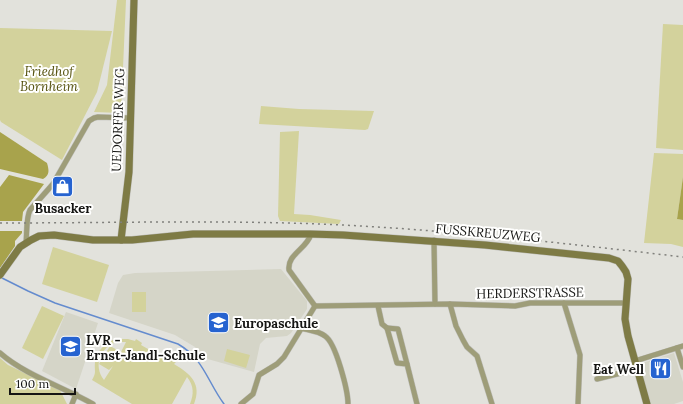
<svg xmlns="http://www.w3.org/2000/svg" width="683" height="404" font-family="Lora,serif">
	<rect width="100%" height="100%" fill="#e2e2dc"/>
	<g fill="#d5d5c8">
		<path d="M281 269 307 301V309L291 333 287 336 266 338 260 344 254 372 204 358 195 347 175 335 109 313 118 283 123 275 135 273Z"/>
		<path d="M66 312 98 323 76 389 42 371Z"/>
		<path d="M674 353 683 382V401L674 404H651L639 364Z"/>
	</g>
	<g fill="#d3d29c" fill-rule="evenodd">
		<path d="M117 0H126L121 113 94 112 107 85Z"/>
		<path d="M663 24 683 25V150L656 148Z"/>
		<path d="M0 28 112 31 97 92 62 160 1 122 0 120Z"/>
		<path d="M261 106 299 109 374 111 368 129 365 130 259 124Z"/>
		<path d="M299 131 294 214 310 215 341 220 339 224 280 221 278 216 280 132Z"/>
		<path d="M654 153 683 154V177L677 219 683 220V247L671 244 644 243Z"/>
		<path d="M53 247 109 265 97 302 42 284Z"/>
		<rect x="132" y="292" width="14" height="20"/>
		<path d="M42 306 64 316 43 359 22 348Z"/>
		<path d="M116 339H128L135 341 136 339 142 343 141 345 169 361 170 359 176 362 174 364C191 374 202 384 194 404H190C194 394 194 386 187 377L172 404H132L92 380C97 372 94 371 95 362 97 350 106 342 116 339ZM117 342H126L121 352 110 346 99 364 109 370 113 366 104 380C93 366 100 347 117 342Z"/>
		<path d="M227 349 250 355 246 368 224 361Z"/>
		<path d="M0 358 8 365 60 390 67 404H0Z"/>
	</g>
	<g fill="#a8a34c">
		<path d="M0 132 47 163C49 170 50 175 43 179L0 169Z"/>
		<path d="M9 175 44 184 23 212 22 221H0V187Z"/>
		<path d="M683 177V220L677 219Z"/>
		<path d="M0 231H22V233L15 241V246L0 268Z"/>
	</g>
	<g fill="none" stroke-linecap="round" stroke-linejoin="round">
		<path stroke="#648bce" stroke-width="1.5" d="M2 278 28 291 55 303 178 344C204 359 207 381 224 404"/>
		<defs>
			<g id="street">
				<path d="M311 234C307 249 287 254 289 270L315 306"/>
				<path d="M434 240 435 304"/>
				<path d="M26 243C27 234 26 217 30 210L53 184 89 121 94 118 98 117 131 118"/>
				<path d="M564 303 580 355 578 404"/>
				<path d="M450 304 456 326 463 340 467 347 477 356 492 404"/>
				<path d="M315 306 450 304 515 306 530 303H626"/>
				<path d="M378 306 382 324 387 328 397 363 407 364 417 404"/>
				<path d="M301 328C308 330 319 331 325 336 336 343 348 391 348 404"/>
				<path d="M387 328 398 329 407 364"/>
				<path d="M677 348 683 367"/>
				<path d="M0 353C25 375 63 387 93 404"/>
				<path d="M635 361 683 346"/>
				<path d="M597 379 637 369"/>
				<path d="M72 404 76 394"/>
				<path d="M241 404 253 394 259 375 277 364 284 357 315 306"/>
			</g>
			<g id="secondary">
				<path d="M121 240 129 172 134 0"/>
				<path d="M0 275 20 247 31 240 39 236 54 235 93 240H132L193 234H310L343 235 485 245 609 258 618 261 622 266 626 272 628 279 625 319 628 336 647 404"/>
			</g>
		</defs>
		<use href="#street" stroke="#bdbdb8" stroke-width="6"/>
		<use href="#secondary" stroke="#bdbdb8" stroke-width="8"/>
		<use href="#street" stroke="#9e9d79" stroke-width="5"/>
		<use href="#secondary" stroke="#7e7b45" stroke-width="7"/>
		<path stroke="#80807c" stroke-width="1.5" stroke-dasharray="2 4" stroke-linecap="butt" d="M0 223C107 223 213 220 320 224 442 229 562 243 683 257"/>
	</g>
	<defs>
		<symbol id="shop-square" viewBox="-11 -11 22 22"><rect x="-9" y="-9" width="18" height="18" rx="4" fill="#2663d0" stroke="#fffffe"/><path d="M-5-2.5h2.3a2.7 3.5 0 0 1 5.4 0H5L5.5 6h-11ZM-1.5-2.5h3a1.5 2.3 0 0 0-3 0Z" fill="#fff"/></symbol>
		<symbol id="school-square" viewBox="-11 -11 22 22"><rect x="-9" y="-9" width="18" height="18" rx="4" fill="#2663d0" stroke="#fffffe"/><path d="M0-5L7-2L0 1L-7-2ZM-4 1L0 2.5L4 1V4Q0 6-4 4Z" fill="#fff"/></symbol>
		<symbol id="restaurant-square" viewBox="-11 -11 22 22"><rect x="-9" y="-9" width="18" height="18" rx="4" fill="#2663d0" stroke="#fffffe"/><path d="M-5-6h1v4h1v-4h1v4h1v-4h1v5L-1.5 .5V6h-2V.5L-5-1ZM5-6V6H3V1.5H1.5Q1.5-4 5-6Z" fill="#fff"/></symbol>
	</defs>
	<g fill-rule="evenodd">
		<use href="#shop-square" x="50" y="174" width="25" height="25"/>
		<use href="#school-square" x="206" y="310" width="25" height="25"/>
		<use href="#school-square" x="58" y="334" width="25" height="25"/>
		<use href="#restaurant-square" x="648" y="356" width="25" height="25"/>
	</g>
	<g text-anchor="middle" dominant-baseline="central" stroke-width="4" stroke-linejoin="round" paint-order="stroke">
		<g font-size="13" font-style="italic" fill="#575310" stroke="#fffffe">
			<text x="49" y="71">Friedhof<tspan x="49" dy="15">Bornheim</tspan></text>
		</g>
		<g font-size="13" fill="#151513" stroke="#fffffe">
			<text transform="translate(118 120) rotate(-88)">UEDORFER WEG</text>
			<text transform="translate(488 233) rotate(5)">FUSSKREUZWEG</text>
			<text transform="translate(530 293) rotate(-1)">HERDERSTRASSE</text>
		</g>
		<g font-size="13" font-weight="bold" fill="#151513" stroke="#fffffe" text-anchor="start">
			<text x="63" y="208" text-anchor="middle">Busacker</text>
			<text x="234" y="323">Europaschule</text>
			<text x="86" y="340">LVR -<tspan x="86" dy="15">Ernst-Jandl-Schule</tspan></text>
			<text x="644" y="369" text-anchor="end">Eat Well</text>
		</g>
	</g>
	<path d="M10 388v6h65v-6" fill="none" stroke="#151513" stroke-width="2"/>
	<text x="16" y="388" font-size="12" fill="#151513" stroke="#fffffe" stroke-width="3" paint-order="stroke">100 m</text>
</svg>
